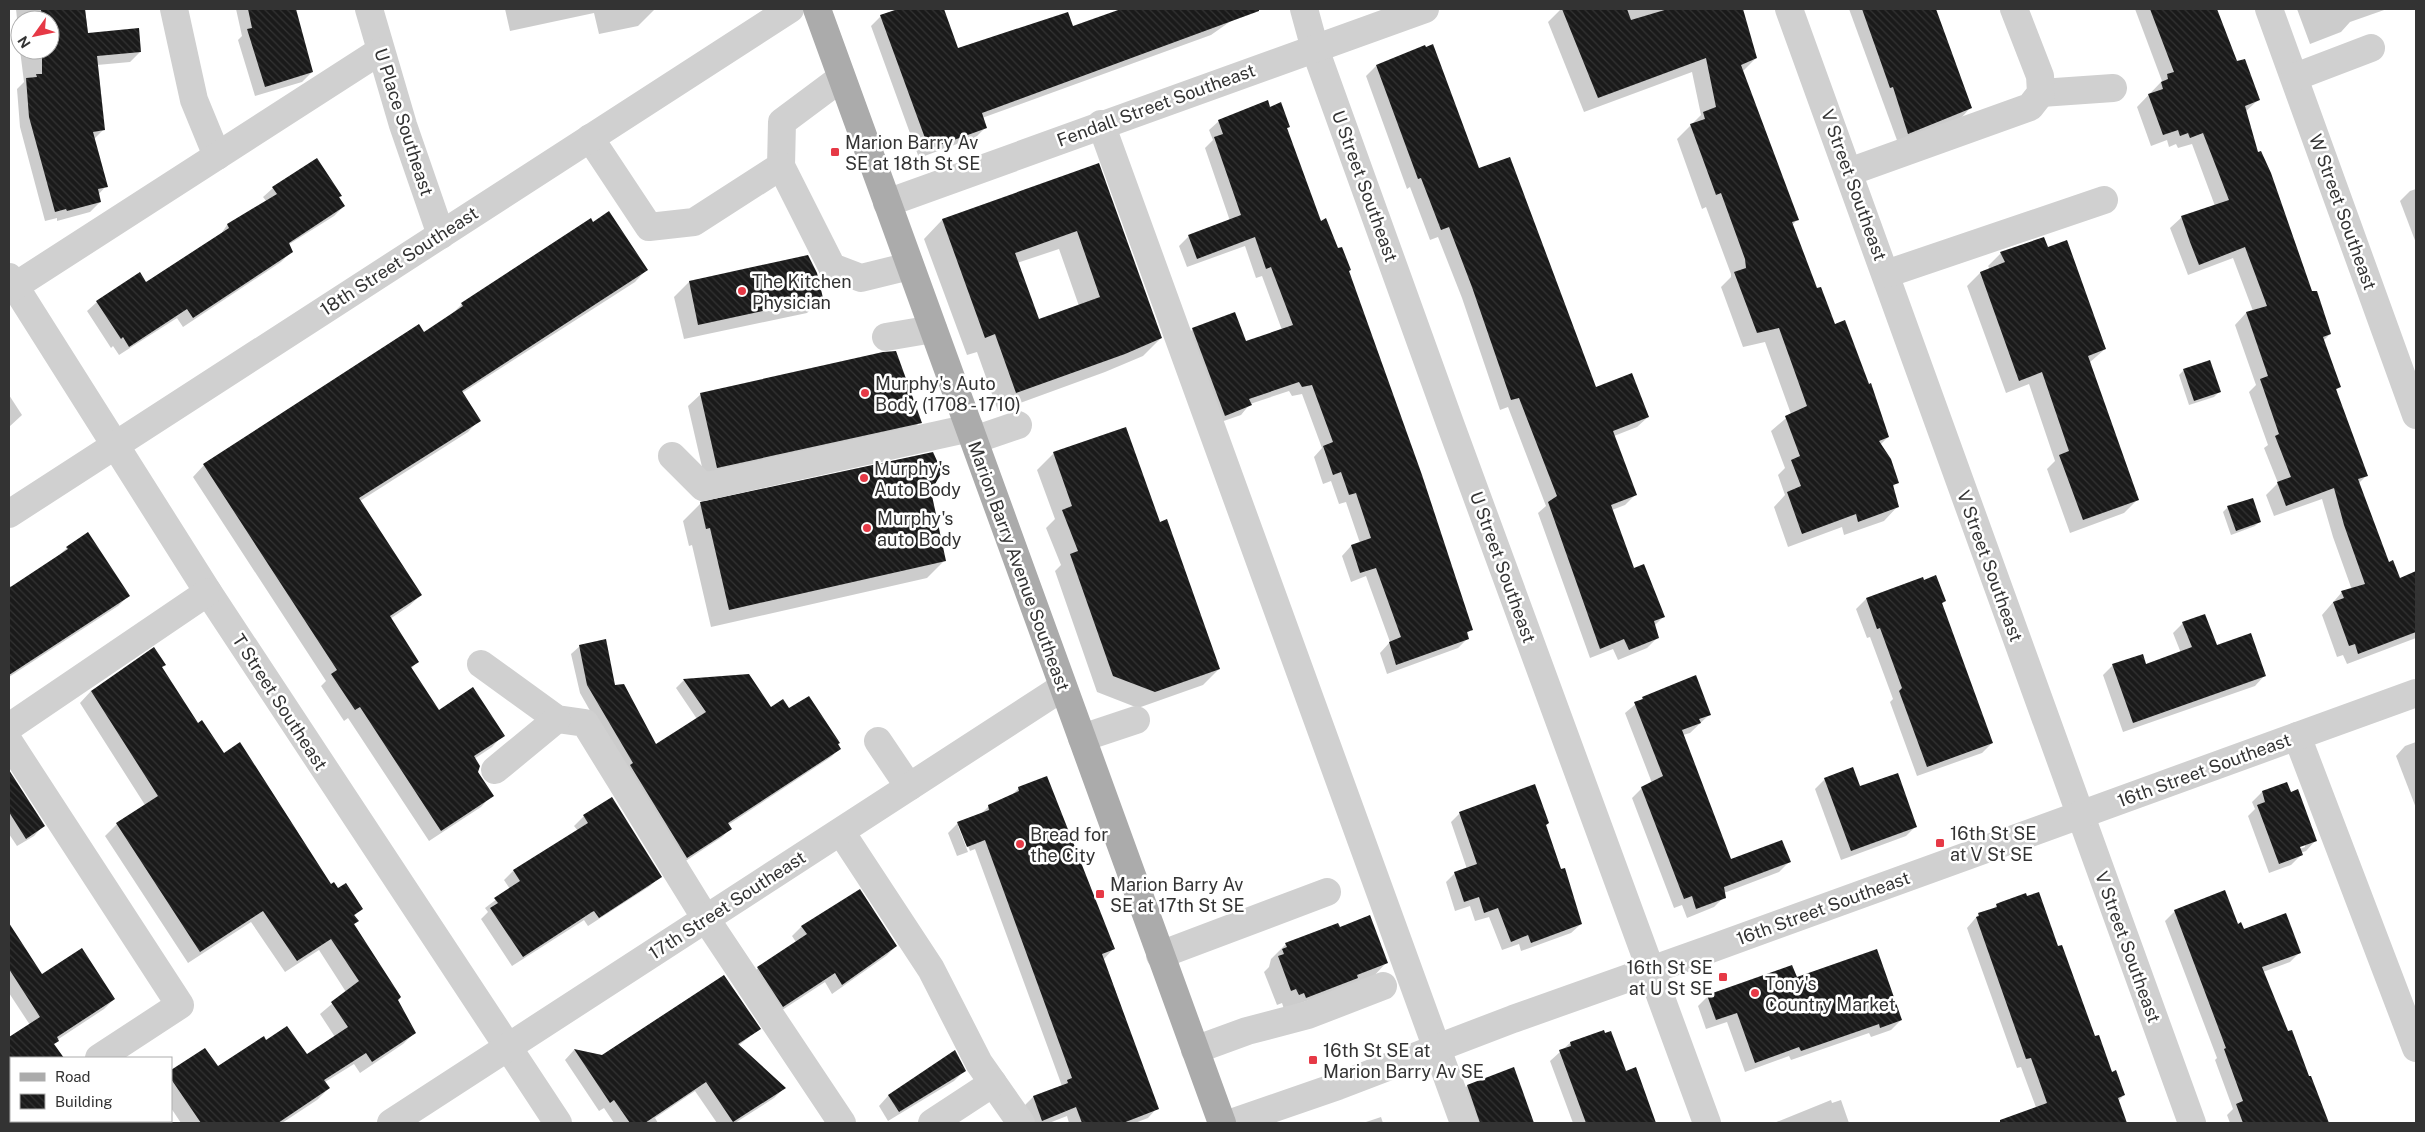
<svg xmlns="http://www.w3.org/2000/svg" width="2425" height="1132" font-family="'Public Sans',sans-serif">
	<defs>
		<pattern id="building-back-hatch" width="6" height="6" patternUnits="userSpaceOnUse" patternTransform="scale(1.25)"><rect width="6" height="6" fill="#1a1a1a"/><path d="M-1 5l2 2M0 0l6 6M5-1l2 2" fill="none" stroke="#333"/></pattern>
	</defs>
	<rect width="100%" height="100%" fill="#fff"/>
	<g fill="#0003" fill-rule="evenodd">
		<path d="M16 9H85L88 34 140 52 130 62 97 65 104 129 94 139 106 186 98 195 100 202 90 212 57 221V218L45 221 20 127 17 89 24 82 20 50H50V20H20V48Z"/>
		<path d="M236 9H295L312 72 302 82 255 96 238 40 242 36Z"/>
		<path d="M505 9H655L638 26 599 34 594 13 510 31Z"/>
		<path d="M902 9H943L957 50 1072 28 1123 9H1248L1211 35 982 118 986 127 976 137 919 158 871 26 881 16Z"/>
		<path d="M1561 9H1741L1756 58 1742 72 1798 219 1792 225 1816 290 1888 437 1880 445 1897 482 1893 487 1898 506 1884 521 1844 535 1842 527 1788 547 1774 507 1785 495 1778 475 1785 468 1771 431 1791 414 1765 342 1743 347 1721 287 1731 277V274L1706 207 1702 209 1677 139 1701 115 1692 72 1584 112 1548 22Z"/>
		<path d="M1849 9H1935L1970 108 1961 118 1898 143Z"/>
		<path d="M2135 9H2216L2236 63 2258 100 2245 112 2258 154 2311 292 2330 334 2323 341 2339 387 2335 391 2367 475 2358 484 2388 563 2399 580 2416 573V638L2347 664 2343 655 2337 657 2322 615 2342 592 2352 590 2333 537 2322 499 2274 516 2266 495 2278 483 2264 448 2268 445 2249 392 2256 385 2235 325 2246 313 2253 311 2233 258 2188 275 2170 228 2182 217 2215 206 2192 144 2178 148 2176 144 2169 147 2167 140 2151 146 2137 107 2162 81Z"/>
		<path d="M2297 9H2387L2350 22 2341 32 2310 44Z"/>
		<path d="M1376 66 1478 170 1595 388 1648 417 1637 427 1614 436 1636 494 1625 505 1612 510 1633 570 1664 616 1654 626 1658 637 1647 648 1618 660 1613 649 1590 658 1538 513 1546 506 1508 407 1500 410 1462 298 1438 237 1430 240 1410 187 1407 189 1366 76Z"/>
		<path d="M1269 108 1289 127 1286 129 1320 222 1348 272 1471 629 1466 634 1468 638 1458 648 1387 674 1380 653 1390 642 1366 576 1351 582 1342 556 1351 546 1360 543 1346 502 1339 504 1331 481 1323 484 1314 457 1322 448 1302 394 1292 396 1289 391 1250 404 1241 415 1215 424 1183 339 1193 329 1245 343 1282 330 1262 276 1256 278 1245 246 1187 267 1179 246 1189 236 1230 221 1205 148 1213 140 1209 130 1219 121Z"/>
		<path d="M1098 165 1161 338 1143 356 1105 372 998 411 977 352 967 355 924 239 942 220ZM1059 249 1079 306 1038 321 1017 263Z"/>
		<path d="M273 188 338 197 344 206 334 216 288 245 291 252 281 262 183 327 177 318 119 355 113 346 111 348 87 311 97 302 146 284 219 237 227 225 267 202 263 197Z"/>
		<path d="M2416 189V243L2400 201 2410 191Z"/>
		<path d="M593 223 646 270 635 282 462 393 479 420 468 432 360 501 421 595 409 606 390 619 418 661 411 669 438 711 503 735 492 747 474 759 476 772 492 795 481 807 429 841 348 718 344 721 321 686 326 681 193 477 204 465 423 333 451 315 462 304Z"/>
		<path d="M2047 249 2105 349 2089 363 2137 500 2124 513 2070 533 2047 469 2055 461 2029 384 2006 393 1967 286 1980 273 1990 269 1988 266 2001 253Z"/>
		<path d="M808 256 822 298 807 313 684 339 674 297 689 282Z"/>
		<path d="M2184 370 2219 392 2214 397 2189 405 2179 375Z"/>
		<path d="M701 394 920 422 908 435 705 480 688 406Z"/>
		<path d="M9 395 22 415 9 427Z"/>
		<path d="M1054 453 1159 523 1219 669 1203 685 1138 708 1097 692 1055 571 1061 565 1046 528 1055 519 1037 470Z"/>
		<path d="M930 491 945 560 927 578 711 627 692 545 689 546 683 521 701 503Z"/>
		<path d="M2228 507 2260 521 2255 526 2231 535 2223 512Z"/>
		<path d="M67 548 128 596 118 606 9 677V585L12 587 57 557Z"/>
		<path d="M1922 579 1944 601 1941 605 1992 743 1982 753 1917 776 1890 702 1893 699 1870 637 1867 638 1856 609 1866 599Z"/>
		<path d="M2183 623 2264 676 2255 686 2123 732 2103 675 2113 665H2145L2181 653 2173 633Z"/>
		<path d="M580 646 614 687 656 746 697 719 676 688 684 680 749 675 771 709 789 710 839 749 831 757 728 825 730 829 722 837 678 866 580 693 571 654Z"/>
		<path d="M161 668 198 725 331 886 361 909 354 916 357 921 353 925 415 1032 403 1044 360 1073 354 1064 325 1082 329 1088 317 1100 282 1123H181L171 1108V1071L217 1067 266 1041 307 1056 335 1037 320 1014 346 992 319 950 285 972 251 922 188 963 105 836 117 824 145 805 80 703 91 691Z"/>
		<path d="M1643 698 1710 714 1690 733 1683 735 1731 861 1789 862 1779 872 1724 893V897L1714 907 1687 918 1682 905 1674 908 1632 798 1642 788 1652 783 1625 713Z"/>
		<path d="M2416 742V808L2396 756 2405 746Z"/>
		<path d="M9 773 43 826 34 836 17 846 9 834Z"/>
		<path d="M1825 779 1860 788 1916 826 1906 836 1841 860 1815 789Z"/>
		<path d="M2286 784 2315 841 2306 851 2300 853 2301 855 2291 865 2269 873 2248 816 2255 809 2252 802 2262 792ZM2305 844V847L2294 851V848Z"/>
		<path d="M1019 788 1113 949 1104 959 1157 1108 1148 1118 1135 1123H1069L1067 1116 1049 1123H1029L1023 1107 1033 1097 1062 1086 975 849 970 851 960 826H958L968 852 957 856 948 833 958 823 981 814 989 806 1010 797Z"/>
		<path d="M1460 813 1545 825 1581 924 1571 933 1521 951 1519 944 1502 950 1489 917 1475 921 1470 906 1455 911 1446 882 1455 873 1467 869 1451 822Z"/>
		<path d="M584 816 660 876 650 886 588 926 584 920 581 922 512 966 481 919 488 912 485 908 510 889 504 880 514 870 578 831 574 826Z"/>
		<path d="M1997 905 2057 948 2094 1038 2124 1095 2118 1101 2126 1123H2033L2030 1117 2037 1110 2021 1067 2017 1068 1967 928 1979 914 1992 910Z"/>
		<path d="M2175 911 2237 925 2243 930 2300 952 2290 962 2263 972 2326 1123H2230L2227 1115 2233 1109 2215 1060 2217 1058 2165 921Z"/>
		<path d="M9 925 41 976 114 999 104 1009 57 1040 53 1044 62 1058H11V1111L9 1107V1039L30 1025 9 993Z"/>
		<path d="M802 926 896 946 886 956 832 994 825 982 773 1016 748 978 758 968 796 942 792 936Z"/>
		<path d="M1339 928 1386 963 1372 978 1284 1009 1282 1003 1277 1005 1264 972 1269 967 1271 959 1286 944Z"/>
		<path d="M1796 979 1901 1020 1891 1030 1871 1037 1869 1033 1791 1060 1789 1056 1745 1072 1727 1022 1706 1029 1698 1006 1708 996Z"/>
		<path d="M759 1029 738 1046 784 1088 774 1098 735 1123H717L695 1091 655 1118 658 1123H614L604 1108 599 1111 565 1060 574 1050 602 1056Z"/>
		<path d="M1570 1043 1625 1072 1636 1068 1655 1123H1573L1550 1061Z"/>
		<path d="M954 1051 964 1071 954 1081 888 1121 879 1106 888 1096Z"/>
		<path d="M1467 1086 1532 1121 1530 1123H1469L1458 1095Z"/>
		<path d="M1831 1100 1832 1103 1841 1100 1849 1123H1774Z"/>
		<path d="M1381 1117 1383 1123H1363Z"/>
		<path d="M18 1121H117L118 1123H19Z"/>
	</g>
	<g fill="url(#building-back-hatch)" fill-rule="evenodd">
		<path d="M41 9H85L88 33 139 28 141 52 97 56 105 130 93 132 108 187 98 189 101 202 67 211 66 209 55 212 29 117 26 78 37 77 36 74H42V50H50V20H41Z"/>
		<path d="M248 9H296L313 72 265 87 247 29 252 28Z"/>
		<path d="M898 9H944L958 48 1068 12 1073 26 1121 9H1259V11L982 113 987 128 929 149 880 15Z"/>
		<path d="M1562 9H1627L1631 20 1668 9H1743L1757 58 1741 65 1799 220 1792 222 1817 288 1821 287 1835 324 1845 320 1869 384 1871 383 1889 437 1879 441 1891 459 1899 483 1893 485 1899 507 1858 522 1856 514 1802 534 1787 492 1801 486 1791 460 1800 456 1785 416 1807 406 1779 328 1757 333 1734 272 1746 268 1745 259 1721 193 1716 195 1690 124 1705 119 1703 112 1716 107 1706 58 1598 98Z"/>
		<path d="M1862 9H1936L1972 108 1908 134 1893 87 1890 88Z"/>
		<path d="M2150 9H2217L2237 61 2245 59 2260 100 2245 106 2258 152 2261 151 2271 173 2312 291H2317L2331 334 2323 337 2341 387 2336 389 2368 476 2358 479 2389 562 2393 560 2400 578 2416 571V632L2358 654 2355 644 2349 646 2333 602 2344 598 2341 591 2365 584 2344 525 2334 488 2286 506 2277 482 2291 477 2275 436 2279 434 2260 379 2268 376 2246 312 2267 306 2245 247 2199 265 2190 242 2181 216 2229 200 2203 133 2190 138 2188 133 2180 136 2178 130 2163 135 2148 94 2163 89 2161 82 2168 79 2167 74 2174 72Z"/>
		<path d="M1433 44 1479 168 1510 157 1596 387 1632 373 1649 417 1613 431 1637 495 1611 505 1634 568 1644 564 1665 617 1654 621 1659 638 1629 650 1624 639 1600 649 1548 502 1557 496 1519 398 1511 400 1472 287 1449 227 1441 230 1421 178 1418 179 1376 65 1425 45 1426 47Z"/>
		<path d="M1268 100 1270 107 1281 102 1290 127 1287 128 1321 221 1326 218 1338 248 1342 247 1351 270 1349 271 1422 475 1473 630 1467 632 1469 639 1396 665 1389 642 1401 637 1376 568 1360 573 1351 545 1371 538 1356 493 1349 495 1341 472 1333 475 1323 446 1333 442 1312 385 1302 387 1299 382 1249 399 1252 405 1225 416 1192 328 1235 312 1246 341 1293 325 1271 267 1266 269 1255 237 1197 259 1188 235 1241 215 1214 137 1223 134 1218 120Z"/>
		<path d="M317 158 342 196 339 197 345 206 289 243 293 252 193 318 187 309 129 347 123 337 121 339 96 301 140 272 146 282 229 228 227 224 277 194 272 187Z"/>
		<path d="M1099 163 1162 338 1125 354 1016 393 995 334 985 338 942 219ZM1077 231 1100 297 1039 319 1015 253Z"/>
		<path d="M609 211 648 270 462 391 481 421 359 498 422 595 390 616 419 662 411 667 439 710 473 687 505 736 474 756 480 766 478 772 494 796 441 831 360 707 355 710 331 674 337 670 203 464 419 324 424 332 463 306 461 303 591 218 593 222Z"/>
		<path d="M2044 237 2048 247 2067 240 2106 349 2088 356 2139 500 2083 520 2059 455 2069 451 2042 372 2019 381 1980 272 2005 262 2000 252Z"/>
		<path d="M808 255 817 273 823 298 698 325 689 281Z"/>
		<path d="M896 351 922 423 717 468 700 393 883 352Z"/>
		<path d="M2210 360 2221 392 2194 401 2183 369Z"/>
		<path d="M1126 427 1160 522 1167 519 1220 669 1155 692 1113 676 1070 554 1078 551 1062 510 1072 506 1053 452Z"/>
		<path d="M933 452 942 472 931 491 946 561 729 610 710 528 706 529 700 502Z"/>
		<path d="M2253 498 2261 522 2236 531 2227 506Z"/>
		<path d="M88 532 130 596 9 675V588L68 549 66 547Z"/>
		<path d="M1936 575 1946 601 1942 603 1993 743 1927 767 1899 691 1902 688 1880 628 1877 629 1866 598 1923 577 1924 580Z"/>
		<path d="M2205 614 2217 645 2251 633 2266 676 2133 723 2112 664 2143 654 2146 664 2192 647 2182 622Z"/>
		<path d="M606 639 615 685 624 684 656 744 706 712 683 679 749 674 771 707 783 699 789 708 809 696 840 743 838 744 841 749 728 823 732 829 687 858 630 765 633 763 587 685 579 645Z"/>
		<path d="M154 647 166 665 162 667 198 723 202 720 224 753 240 742 331 884 334 882 338 888 346 883 363 909 354 915 359 921 354 924 401 997 398 1000 416 1033 372 1062 366 1053 324 1080 330 1088 278 1123H201L171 1079V1070L205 1048 218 1066 264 1036 266 1040 287 1026 307 1054 348 1027 331 1002 359 981 331 939 297 961 263 911 200 952 116 823 158 796 91 691Z"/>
		<path d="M1696 675 1711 715 1699 719 1701 723 1682 730 1731 859 1782 840 1791 862 1724 887 1726 898 1696 909 1692 896 1684 899 1641 787 1663 776 1634 702 1643 699 1642 697Z"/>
		<path d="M1853 767 1860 786 1898 773 1917 827 1851 851 1824 778Z"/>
		<path d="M9 770 45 826 26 839 9 812Z"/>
		<path d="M1047 776 1115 949 1102 954 1159 1109 1123 1123H1082L1076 1107 1042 1121 1033 1096 1068 1083 1067 1080 1072 1078 985 840 967 847 957 822 989 810 988 805 1019 791 1018 787Z"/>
		<path d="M2287 782 2291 792 2298 789 2317 841 2300 847 2303 855 2279 864 2257 805 2265 802 2262 791Z"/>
		<path d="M1535 784 1549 823 1546 825 1561 869 1565 868 1582 924 1531 943 1528 935 1511 942 1498 908 1484 913 1479 897 1464 902 1454 872 1477 864 1459 812Z"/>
		<path d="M612 797 662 877 599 918 594 911 592 912 523 957 490 908 498 903 494 898 520 881 513 870 588 823 583 815Z"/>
		<path d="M860 889 897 946 842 985 835 973 783 1007 757 967 807 934 801 926Z"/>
		<path d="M2225 890 2238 924 2241 922 2244 929 2286 913 2301 953 2262 967 2288 1031 2292 1030 2309 1076H2311L2329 1123H2243L2236 1104 2243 1101 2224 1049 2226 1048 2174 910Z"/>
		<path d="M2039 892 2058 946 2062 945 2095 1036 2099 1035 2112 1072 2116 1070 2125 1095 2118 1098 2127 1123H2000V1120L2047 1103 2031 1058 2026 1059 1976 917 1979 916 1978 913 1997 907 1996 904 2001 902 2026 893 2027 896Z"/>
		<path d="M1370 915 1388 963 1357 975 1358 978 1306 998 1304 993 1299 995 1296 989 1291 991 1278 956 1284 954 1282 949 1287 947 1285 943 1338 923 1340 927Z"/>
		<path d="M9 923 42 974 82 948 115 999 57 1037 59 1041 54 1044 64 1058H9V1037L40 1017 9 969Z"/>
		<path d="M1877 949 1902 1020 1880 1028 1879 1024 1801 1051 1799 1047 1755 1063 1737 1013 1716 1020 1707 995 1792 965 1797 977Z"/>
		<path d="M724 975 761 1029 738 1044 786 1088 733 1122 706 1082 645 1123H630L614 1100 610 1103 574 1049 602 1055Z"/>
		<path d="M1604 1030 1605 1033 1611 1031 1626 1071 1636 1067 1656 1123H1586L1559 1050 1571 1046 1570 1042Z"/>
		<path d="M955 1050 966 1071 899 1112 888 1095Z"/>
		<path d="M1514 1067 1534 1123H1480L1467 1085Z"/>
	</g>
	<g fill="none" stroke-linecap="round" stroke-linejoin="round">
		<g stroke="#d0d0d0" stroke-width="28">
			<path d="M174 9 194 100 217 156"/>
			<path d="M369 9 403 125 441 235"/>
			<path d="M1304 9 1315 49 1451 426 1707 1123"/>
			<path d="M1789 9 2192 1123"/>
			<path d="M2269 9 2416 415"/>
			<path d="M2295 77 2371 48"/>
			<path d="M2041 93 2113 88"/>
			<path d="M1101 124 1464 1123"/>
			<path d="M590 138 649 227 694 222 781 166 782 122 841 78"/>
			<path d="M781 166 832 267 861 278 910 266"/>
			<path d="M1849 172 2030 107 2041 93 2040 76 2014 9"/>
			<path d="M887 203 1425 9"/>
			<path d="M1886 274 2104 200"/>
			<path d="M9 277 208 592 558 1123"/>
			<path d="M9 290 380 51"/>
			<path d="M886 337 933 329"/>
			<path d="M974 440 1018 425"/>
			<path d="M672 456 703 487 970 428"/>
			<path d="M9 514 790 9"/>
			<path d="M481 664 557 719 585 723 706 919 842 1123"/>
			<path d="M9 727 208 592"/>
			<path d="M2297 736 2416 1048"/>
			<path d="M1082 738 1136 720"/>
			<path d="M878 741 909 787"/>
			<path d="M9 742 180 1005 99 1058"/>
			<path d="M495 770 557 719"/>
			<path d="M841 832 931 969 979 1063 1021 1123"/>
			<path d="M1160 955 1327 892"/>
			<path d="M1195 1050 1247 1031 1308 1015 1383 986"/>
			<path d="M391 1123 1063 687"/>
			<path d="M932 1123 993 1083"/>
			<path d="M1231 1123 1338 1086 1513 1019 1713 948 2416 693"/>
		</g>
		<path stroke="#ababab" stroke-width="28" d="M817 9 1222 1123"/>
	</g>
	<g fill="#e63946" stroke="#fff" stroke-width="2">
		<rect x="830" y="147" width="10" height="10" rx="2.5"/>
		<circle cx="742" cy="291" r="5"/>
		<circle cx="865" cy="393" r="5"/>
		<circle cx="864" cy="478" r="5"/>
		<circle cx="867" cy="528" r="5"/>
		<rect x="1935" y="838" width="10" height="10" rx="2.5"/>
		<circle cx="1020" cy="844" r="5"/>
		<rect x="1095" y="889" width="10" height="10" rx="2.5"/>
		<rect x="1718" y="972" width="10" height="10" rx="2.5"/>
		<circle cx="1755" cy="993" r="5"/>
		<rect x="1308" y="1055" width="10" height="10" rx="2.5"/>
	</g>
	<g text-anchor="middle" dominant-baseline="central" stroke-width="5" stroke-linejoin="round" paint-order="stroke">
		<g font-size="18" fill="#333" stroke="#fff">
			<text transform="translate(1156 105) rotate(-20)">Fendall Street Southeast</text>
			<text transform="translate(404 122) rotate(72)">U Place Southeast</text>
			<text transform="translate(1854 185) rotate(70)">V Street Southeast</text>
			<text transform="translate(1365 186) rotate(70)">U Street Southeast</text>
			<text transform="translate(2343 212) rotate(70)">W Street Southeast</text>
			<text transform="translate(399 261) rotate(-33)">18th Street Southeast</text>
			<text transform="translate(1019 566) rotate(70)">Marion Barry Avenue Southeast</text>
			<text transform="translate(1990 566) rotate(70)">V Street Southeast</text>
			<text transform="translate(1503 567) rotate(70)">U Street Southeast</text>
			<text transform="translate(280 702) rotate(57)">T Street Southeast</text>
			<text transform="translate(2204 770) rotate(-20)">16th Street Southeast</text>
			<text transform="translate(727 905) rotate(-33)">17th Street Southeast</text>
			<text transform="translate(1823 908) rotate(-20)">16th Street Southeast</text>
			<text transform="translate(2128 947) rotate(70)">V Street Southeast</text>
		</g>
		<g font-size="18" fill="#333" stroke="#fff" text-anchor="start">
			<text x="845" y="142">Marion Barry Av<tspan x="845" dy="21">SE at 18th St SE</tspan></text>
			<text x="752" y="281">The Kitchen<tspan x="752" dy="21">Physician</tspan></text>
			<text x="875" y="383">Murphy's Auto<tspan x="875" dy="21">Body (1708 - 1710)</tspan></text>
			<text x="874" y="468">Murphy's<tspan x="874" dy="21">Auto Body</tspan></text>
			<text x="877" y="518">Murphy's<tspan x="877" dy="21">auto Body</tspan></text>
			<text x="1950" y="833">16th St SE<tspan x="1950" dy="21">at V St SE</tspan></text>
			<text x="1030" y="834">Bread for<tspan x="1030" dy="21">the City</tspan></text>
			<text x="1110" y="884">Marion Barry Av<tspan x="1110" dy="21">SE at 17th St SE</tspan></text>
			<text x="1713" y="967" text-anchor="end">16th St SE<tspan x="1713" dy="21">at U St SE</tspan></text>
			<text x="1765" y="983">Tony's<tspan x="1765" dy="21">Country Market</tspan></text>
			<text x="1323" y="1050">16th St SE at<tspan x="1323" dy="21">Marion Barry Av SE</tspan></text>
		</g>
	</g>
	<rect width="2425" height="1132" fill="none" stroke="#333333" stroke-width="20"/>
	<rect x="10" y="1057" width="162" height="65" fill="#ffffff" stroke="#adadad"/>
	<rect x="20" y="1073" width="25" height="8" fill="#ababab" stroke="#adadad"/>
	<text x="55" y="1082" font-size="15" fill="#333333">Road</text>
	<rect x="20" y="1094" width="25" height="15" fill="url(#building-back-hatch)" stroke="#adadad"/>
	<text x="55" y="1107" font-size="15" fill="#333333">Building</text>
	<g transform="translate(35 35) rotate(237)"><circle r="24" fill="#ffffff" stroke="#adadad"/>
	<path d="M0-4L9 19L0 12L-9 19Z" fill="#e63946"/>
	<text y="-8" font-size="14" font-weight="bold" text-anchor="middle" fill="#333333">N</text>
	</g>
</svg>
